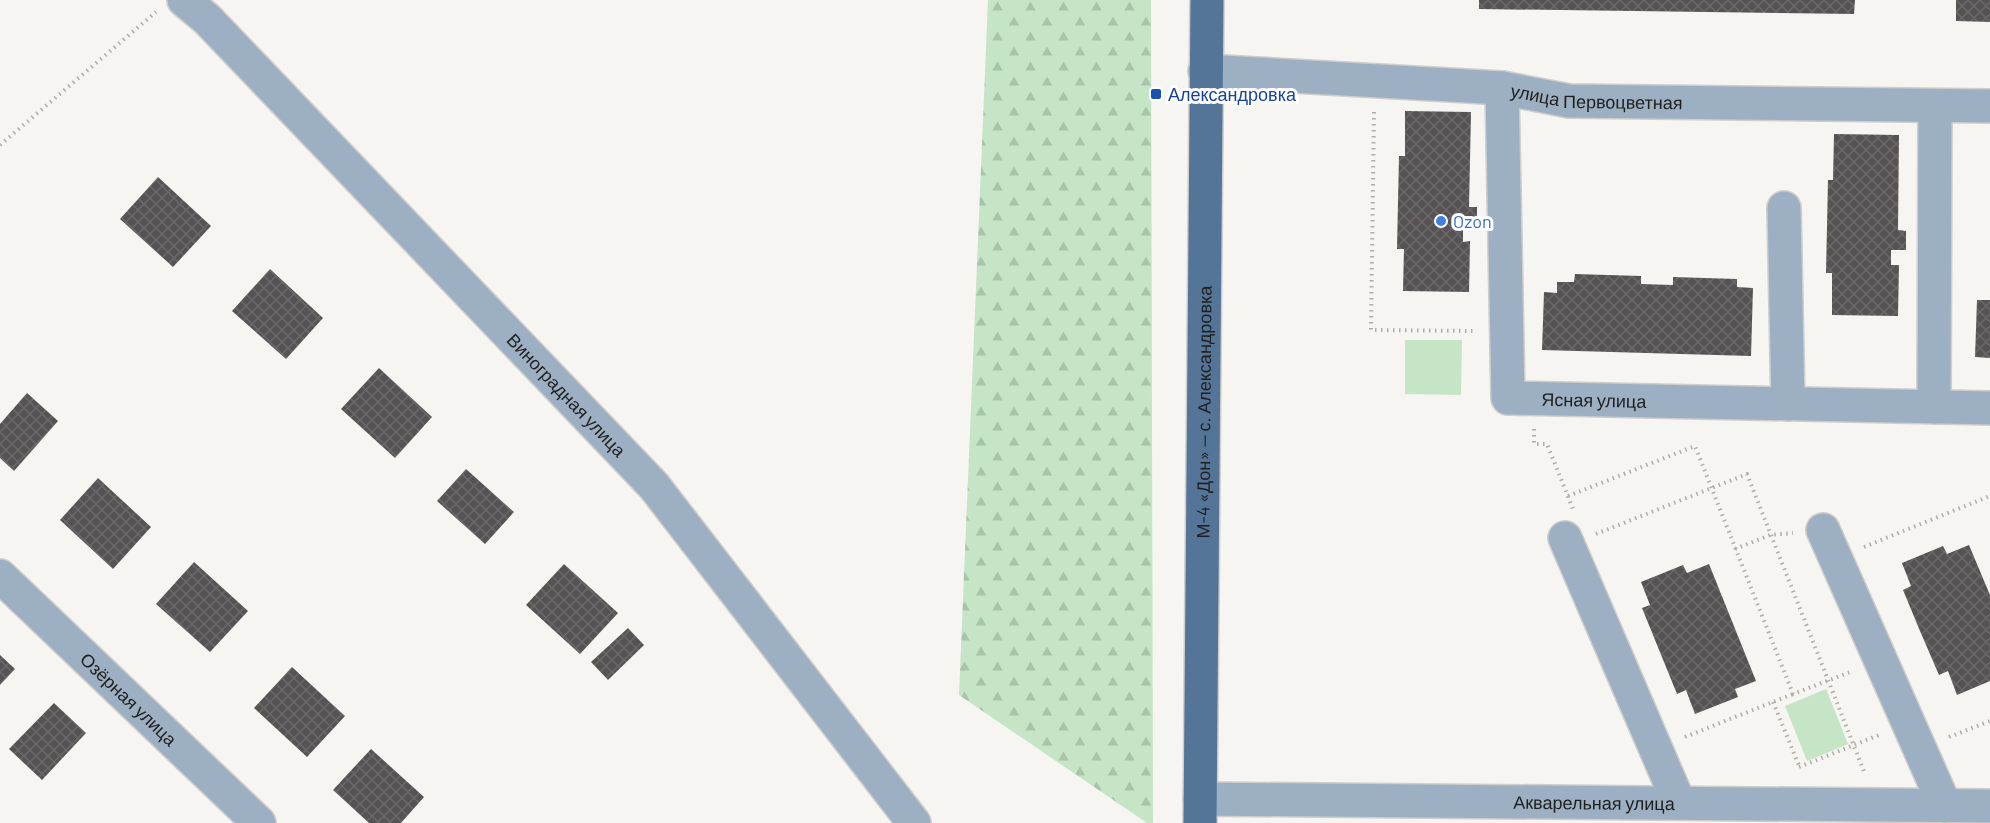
<svg xmlns="http://www.w3.org/2000/svg" width="1990" height="823" font-family="Barlow,sans-serif">
	<defs>
		<pattern id="forest-firs" width="22" height="20" patternUnits="userSpaceOnUse" patternTransform="scale(1.5)"><rect width="22" height="20" fill="#c6e5c7"/><path d="M5 1l3.5 6h-7zM16 11l3.5 6h-7z" fill="#aac4aa"/></pattern>
		<pattern id="building-cross-hatch" width="8" height="8" patternUnits="userSpaceOnUse" patternTransform="scale(1.5)"><rect width="8" height="8" fill="#575355"/><path d="M0 0l8 8M0 8l8-8" fill="none" stroke="#6b6869"/></pattern>
	</defs>
	<rect width="100%" height="100%" fill="#f6f5f1"/>
	<path fill="url(#forest-firs)" d="M988 0H1151L1153 823H1147L959 695Z"/>
	<g fill="#c6e5c7">
		<path d="M1405 340H1462L1461 395 1405 394Z"/>
		<path d="M1826 689 1848 744 1807 761 1785 706Z"/>
	</g>
	<g fill="url(#building-cross-hatch)">
		<path d="M1479 0H1855L1854 14 1479 9Z"/>
		<path d="M1956 0H1990V22L1956 21Z"/>
		<path d="M1405 111 1471 112 1469 207H1477V226H1463V242L1470 241 1469 292 1403 291 1404 249H1397L1399 156H1405Z"/>
		<path d="M1834 134 1899 135 1898 230 1906 231V250H1891V265H1899L1898 316 1832 315V273H1826L1828 180H1833Z"/>
		<path d="M158 177 211 226 173 267 120 219Z"/>
		<path d="M270 269 323 318 286 359 232 311Z"/>
		<path d="M1575 274 1641 276V284L1673 285V277L1737 279V287L1753 288 1751 356 1542 350 1544 292 1557 293V282H1574Z"/>
		<path d="M1977 300H1990V358L1975 357Z"/>
		<path d="M379 368 432 417 395 458 341 409Z"/>
		<path d="M27 393 58 421 14 471 0 458V424Z"/>
		<path d="M466 469 514 512 485 544 437 501Z"/>
		<path d="M98 478 151 527 113 569 60 520Z"/>
		<path d="M1969 545 1990 595V681L1957 695 1948 671 1939 675 1920 631 1903 590 1911 586 1902 563 1943 546 1947 554Z"/>
		<path d="M194 562 248 611 210 652 156 604Z"/>
		<path d="M564 564 618 613 580 654 526 605Z"/>
		<path d="M1709 564 1756 681 1735 689 1738 697 1695 714 1686 690 1677 694 1642 608 1650 605 1641 582 1683 565 1687 573Z"/>
		<path d="M628 628 644 645 608 680 591 662Z"/>
		<path d="M0 655 15 669 0 685Z"/>
		<path d="M292 667 345 716 307 757 254 708Z"/>
		<path d="M54 703 86 733 42 780 9 749Z"/>
		<path d="M371 749 424 797 401 823H369L333 790Z"/>
	</g>
	<g fill="none" stroke-linecap="round" stroke-linejoin="round">
		<defs>
			<g id="minor">
				<path id="s1" d="M184 0 207 19 654 486 914 823"/>
				<path id="s2" d="M1205 71 1502 88 1569 101 1990 106"/>
				<path id="s3" d="M1502 88 1508 398 1990 408"/>
				<path d="M1784 208 1788 404"/>
				<path d="M1934 407 1935 106"/>
				<path d="M1823 530 1945 806"/>
				<path d="M1565 538 1679 803"/>
				<path id="s4" d="M0 576 259 823"/>
				<path id="s5" d="M1200 799 1990 806"/>
			</g>
			<g id="major">
				<path id="s6" d="M1200 823 1207 0"/>
			</g>
		</defs>
		<use href="#minor" stroke="#cfcecb" stroke-width="36"/>
		<use href="#major" stroke="#cfcecb" stroke-width="36"/>
		<g stroke="#aeadaa" stroke-width="4" stroke-dasharray="1.5 4.5" stroke-linecap="butt">
			<path d="M1374 112 1371 330 1475 331"/>
			<path d="M0 145 156 12"/>
			<path d="M1534 429V444H1547L1573 509"/>
			<path d="M1568 496 1695 446 1793 694 1853 671"/>
			<path d="M1596 534 1747 474 1865 774"/>
			<path d="M1864 547 1990 496"/>
			<path d="M1735 549 1770 535 1793 533"/>
			<path d="M1773 702 1800 768"/>
			<path d="M1685 737 1793 694"/>
			<path d="M1949 737 1990 721"/>
			<path d="M1799 767 1879 735"/>
		</g>
		<use href="#minor" stroke="#9db0c3" stroke-width="33"/>
		<use href="#major" stroke="#547598" stroke-width="33"/>
	</g>
	<rect fill="#1a4fb4" stroke="#fff" stroke-width="2" x="1150" y="88" width="12" height="12" rx="3"/>
	<circle fill="#3f7fe0" stroke="#fff" stroke-width="2" cx="1441" cy="221" r="6"/>
	<g text-anchor="middle" dominant-baseline="central" stroke-width="6" stroke-linejoin="round" paint-order="stroke">
		<g font-size="18" fill="#164399" stroke="#fff" text-anchor="start">
			<text x="1168" y="94">Александровка</text>
		</g>
		<g font-size="18" fill="#1f1f1d" stroke="#fff">
			<text stroke="none"><textPath href="#s2" startOffset="393">улица Первоцветная</textPath></text>
			<text stroke="none"><textPath href="#s1" startOffset="550">Виноградная улица</textPath></text>
			<text stroke="none"><textPath href="#s3" startOffset="396">Ясная улица</textPath></text>
			<text stroke="none"><textPath href="#s6" startOffset="411">М-4 «Дон» — с. Александровка</textPath></text>
			<text stroke="none"><textPath href="#s4" startOffset="178">Озёрная улица</textPath></text>
			<text stroke="none"><textPath href="#s5" startOffset="394">Акварельная улица</textPath></text>
		</g>
		<g font-size="18" fill="#366cbe" stroke="#fff" text-anchor="start">
			<text x="1453" y="221">Ozon</text>
		</g>
	</g>
</svg>
